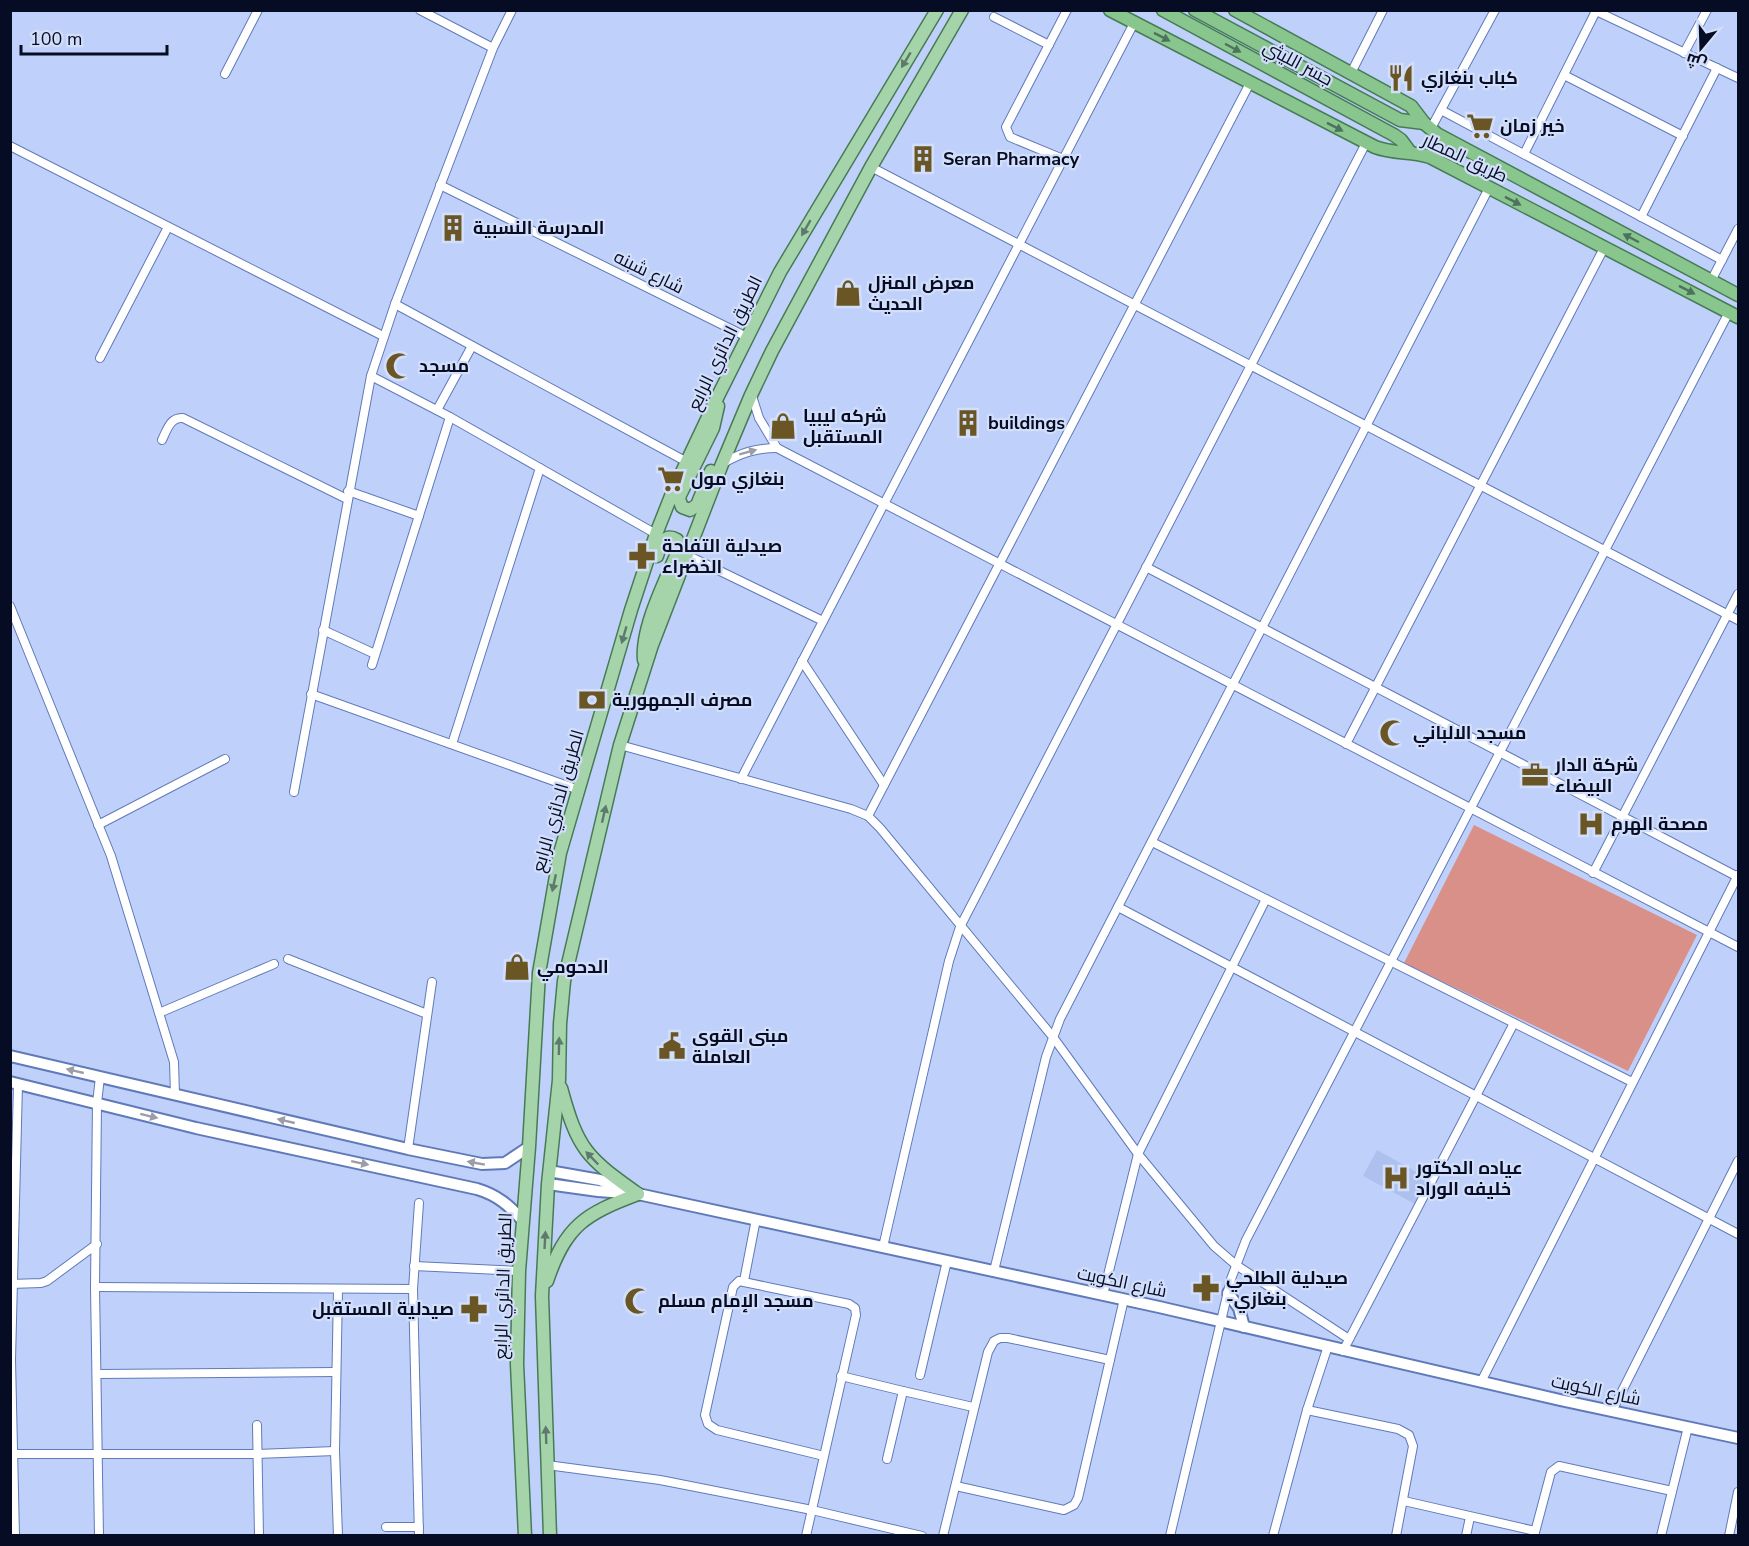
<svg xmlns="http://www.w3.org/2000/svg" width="1749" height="1546" font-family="'Nunito Sans',Cairo,sans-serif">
	<rect width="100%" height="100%" fill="#bfd1fa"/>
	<path fill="#aec1ee" d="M1377 1150 1429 1179 1415 1204 1363 1176Z"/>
	<path fill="#d99088" d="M1474 825 1697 935 1628 1071 1404 963Z"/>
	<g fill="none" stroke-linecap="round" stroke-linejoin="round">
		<defs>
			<g id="minor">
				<path d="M420 10 493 48"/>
				<path d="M1594 10 1738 78"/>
				<path d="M994 17 1049 45"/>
				<path d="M1684 53 1707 10"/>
				<path d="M1351 73 1383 10"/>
				<path d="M225 74 258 10"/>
				<path d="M1564 75 1683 136"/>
				<path d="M1441 110 1722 260"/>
				<path d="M1430 130 1495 10"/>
				<path d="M10 146 383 336"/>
				<path d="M1524 154 1596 11"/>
				<path d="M1063 159 1010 137 1006 127 1067 10"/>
				<path d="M871 167 1738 620"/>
				<path d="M440 185 747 337"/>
				<path d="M1641 217 1717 68"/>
				<path d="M1711 281 1738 229"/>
				<path d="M395 304 687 462"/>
				<path d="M100 358 168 227"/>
				<path d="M371 376 450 417 656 534"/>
				<path d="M752 396 759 418 777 448 1738 947"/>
				<path d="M437 410 472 346"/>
				<path d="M162 440C167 430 170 417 183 418L347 499"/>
				<path d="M722 464C740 453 756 448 777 448"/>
				<path d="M348 491 419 516"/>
				<path d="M687 555 823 621"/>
				<path d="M1146 567 1738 877"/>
				<path d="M10 606 111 856 174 1062 175 1095"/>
				<path d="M323 630 375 654"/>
				<path d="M802 661 884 785"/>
				<path d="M372 665 450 417"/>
				<path d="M311 694 579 790"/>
				<path d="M452 744 540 468"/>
				<path d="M1346 744 1604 248"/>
				<path d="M620 745 851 809 868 816 880 828 1053 1037 1138 1154 1214 1246 1236 1265 1349 1339"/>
				<path d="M741 779 1134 23"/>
				<path d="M294 792 371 376 395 304 493 48 512 10"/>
				<path d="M868 816 1250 83"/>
				<path d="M98 825 225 759"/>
				<path d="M1152 842 1632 1082"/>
				<path d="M1593 873 1738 594"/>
				<path d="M1118 907 1738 1234"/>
				<path d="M288 959 427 1014"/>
				<path d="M159 1013 274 964"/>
				<path d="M408 1149 432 982"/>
				<path d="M883 1247 949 961 960 927 1366 143"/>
				<path d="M414 1266 519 1271"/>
				<path d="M994 1271 1046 1057 1060 1019 1489 188"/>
				<path d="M744 1281 756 1219"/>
				<path d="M10 1284 41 1283 47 1281 97 1244"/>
				<path d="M95 1287 413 1289"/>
				<path d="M338 1289 335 1451 338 1536"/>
				<path d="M1103 1295 1138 1154 1266 899"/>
				<path d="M1343 1351 1514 1023"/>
				<path d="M98 1374 335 1372"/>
				<path d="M920 1375 947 1261"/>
				<path d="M841 1376 903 1391"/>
				<path d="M1481 1382 1738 875"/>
				<path d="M1307 1410 1398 1429 1409 1435 1413 1446 1396 1536"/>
				<path d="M1612 1411 1738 1161"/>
				<path d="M257 1425 259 1536"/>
				<path d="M13 1454H257L335 1451"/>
				<path d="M887 1459 903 1391 973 1407"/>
				<path d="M547 1465 660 1480 812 1510 922 1536"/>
				<path d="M956 1486 1064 1510 1074 1505 1078 1498 1124 1299"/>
				<path d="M1404 1501 1535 1531"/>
				<path d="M386 1527H419"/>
				<path d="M15 1536 11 1360 18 1084"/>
				<path d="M99 1536 95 1287 97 1103 100 1077"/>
				<path d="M419 1536 413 1289 419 1203"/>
				<path d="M806 1536 856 1315 855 1308 849 1304 739 1281 733 1287 705 1415 708 1424 717 1430 824 1456"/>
				<path d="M943 1536 988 1352 994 1341 1000 1338H1008L1110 1360"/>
				<path d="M1170 1536 1231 1279 1246 1240 1729 312"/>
				<path d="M1273 1536 1307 1410 1328 1346"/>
				<path d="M1466 1536 1470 1517"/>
				<path d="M1534 1536 1551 1472 1559 1466 1672 1491"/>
				<path d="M1661 1536 1688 1427"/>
				<path d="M1729 1536 1738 1492"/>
			</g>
			<g id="secondary">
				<path d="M10 1056 408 1149 482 1164 505 1163 529 1147"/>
				<path d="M10 1082 196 1128 477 1189C497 1195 509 1205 523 1221"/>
				<path d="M549 1171 600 1180 626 1190"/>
				<path d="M548 1184 598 1191 638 1194 1159 1307 1560 1400 1738 1438"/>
				<path d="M1228 1293 1239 1308 1244 1327"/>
			</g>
			<g id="primary">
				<path d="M711 471 697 505 690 510 682 507 679 499 680 495 713 428 718 406"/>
				<path d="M644 660C641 628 665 582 678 551L680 548 677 540C664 532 660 546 657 556"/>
				<path d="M561 1088C578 1150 586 1157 638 1194"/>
				<path d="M547 1281C566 1225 585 1214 638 1194"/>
				<path d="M525 1536 517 1364 519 1271 529 1147 539 973 560 853 631 610 656 534 673 491 718 396 780 272 937 10"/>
				<path d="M550 1536 542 1296 548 1184 559 1080 560 1024 564 981 620 745 652 645 722 464 751 395 772 351 871 167 962 10"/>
			</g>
			<g id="trunk">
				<path d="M1110 10 1375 147C1393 154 1412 151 1430 157L1738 317"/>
				<path d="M1163 10 1394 135 1401 140 1410 152"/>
				<path d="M1195 10 1400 120 1424 123"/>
				<path d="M1235 10 1411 106 1424 123 1437 134 1738 295"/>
			</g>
		</defs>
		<use href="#minor" stroke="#607ab9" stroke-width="10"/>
		<use href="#secondary" stroke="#607ab9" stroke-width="14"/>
		<use href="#primary" stroke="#477b56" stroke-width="15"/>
		<use href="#trunk" stroke="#477b56" stroke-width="15"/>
		<use href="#minor" stroke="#fff" stroke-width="8"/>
		<use href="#secondary" stroke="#fff" stroke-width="10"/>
		<use href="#primary" stroke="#a6d4aa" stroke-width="12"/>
		<use href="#trunk" stroke="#88c68e" stroke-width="12"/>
	</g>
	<defs><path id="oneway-solid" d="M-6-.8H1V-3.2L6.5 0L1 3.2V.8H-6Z" transform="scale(1.5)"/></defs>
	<g fill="#4d725e">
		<use href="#oneway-solid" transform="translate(1162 37) rotate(27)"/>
		<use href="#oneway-solid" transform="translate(1233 48) rotate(28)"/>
		<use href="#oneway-solid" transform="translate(1335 127) rotate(27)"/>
		<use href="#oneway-solid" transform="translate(1513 201) rotate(27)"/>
		<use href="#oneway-solid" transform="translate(1631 238) rotate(-152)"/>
		<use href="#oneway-solid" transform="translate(1687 290) rotate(27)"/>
	</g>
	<g fill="#5e7a6d">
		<use href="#oneway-solid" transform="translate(906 60) rotate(121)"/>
		<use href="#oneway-solid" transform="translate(806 228) rotate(120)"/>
		<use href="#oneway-solid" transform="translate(624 635) rotate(106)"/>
		<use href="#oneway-solid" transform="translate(604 814) rotate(-77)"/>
		<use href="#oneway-solid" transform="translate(554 883) rotate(102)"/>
		<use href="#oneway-solid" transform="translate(559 1046) rotate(-89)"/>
		<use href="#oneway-solid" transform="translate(592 1158) rotate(-134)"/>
		<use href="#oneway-solid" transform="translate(545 1240) rotate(-87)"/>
		<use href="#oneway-solid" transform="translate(546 1435) rotate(-92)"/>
	</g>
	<g fill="#9b9ea7">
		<use href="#oneway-solid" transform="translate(748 452) rotate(-15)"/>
		<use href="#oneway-solid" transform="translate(75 1071) rotate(-167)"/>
		<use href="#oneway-solid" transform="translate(149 1116) rotate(14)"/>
		<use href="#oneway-solid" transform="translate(286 1121) rotate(-167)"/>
		<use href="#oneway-solid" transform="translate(360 1163) rotate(12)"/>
		<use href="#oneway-solid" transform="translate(476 1163) rotate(-170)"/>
	</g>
	<defs>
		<symbol id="restaurant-bare" viewBox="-9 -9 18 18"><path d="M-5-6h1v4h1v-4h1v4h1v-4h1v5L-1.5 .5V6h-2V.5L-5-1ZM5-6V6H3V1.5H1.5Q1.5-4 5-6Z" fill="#6a5525" stroke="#d2defa" stroke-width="2.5" paint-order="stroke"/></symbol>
		<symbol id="supermarket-bare" viewBox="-9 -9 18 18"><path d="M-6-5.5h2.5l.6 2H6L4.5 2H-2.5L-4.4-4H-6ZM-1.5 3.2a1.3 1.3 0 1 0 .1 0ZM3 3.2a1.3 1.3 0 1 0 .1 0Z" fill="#6a5525" stroke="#d2defa" stroke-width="2.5" paint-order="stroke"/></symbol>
		<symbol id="building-bare" viewBox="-9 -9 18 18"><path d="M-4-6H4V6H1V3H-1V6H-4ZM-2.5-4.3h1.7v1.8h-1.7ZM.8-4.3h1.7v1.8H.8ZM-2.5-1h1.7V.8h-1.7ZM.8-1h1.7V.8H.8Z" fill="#6a5525" stroke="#d2defa" stroke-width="2.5" paint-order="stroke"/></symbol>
		<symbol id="shop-bare" viewBox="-9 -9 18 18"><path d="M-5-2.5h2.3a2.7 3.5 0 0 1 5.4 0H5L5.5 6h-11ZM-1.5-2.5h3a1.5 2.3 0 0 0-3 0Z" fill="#6a5525" stroke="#d2defa" stroke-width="2.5" paint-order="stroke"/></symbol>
		<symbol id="mosque-bare" viewBox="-9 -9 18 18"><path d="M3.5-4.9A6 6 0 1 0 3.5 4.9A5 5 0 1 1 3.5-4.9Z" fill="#6a5525" stroke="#d2defa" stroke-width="2.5" paint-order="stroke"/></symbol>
		<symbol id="pharmacy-bare" viewBox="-9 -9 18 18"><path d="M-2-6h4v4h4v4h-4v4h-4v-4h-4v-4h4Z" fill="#6a5525" stroke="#d2defa" stroke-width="2.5" paint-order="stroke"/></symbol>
		<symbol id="bank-bare" viewBox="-9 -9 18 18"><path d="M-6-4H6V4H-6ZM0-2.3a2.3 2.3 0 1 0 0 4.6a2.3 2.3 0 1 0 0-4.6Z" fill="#6a5525" stroke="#d2defa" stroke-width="2.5" paint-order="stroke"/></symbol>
		<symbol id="office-bare" viewBox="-9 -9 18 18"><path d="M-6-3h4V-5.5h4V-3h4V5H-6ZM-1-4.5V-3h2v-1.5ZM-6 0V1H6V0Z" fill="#6a5525" stroke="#d2defa" stroke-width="2.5" paint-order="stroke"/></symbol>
		<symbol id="hospital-bare" viewBox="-9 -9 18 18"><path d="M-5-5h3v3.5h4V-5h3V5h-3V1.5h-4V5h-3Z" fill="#6a5525" stroke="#d2defa" stroke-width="2.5" paint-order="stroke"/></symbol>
		<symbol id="civic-bare" viewBox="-9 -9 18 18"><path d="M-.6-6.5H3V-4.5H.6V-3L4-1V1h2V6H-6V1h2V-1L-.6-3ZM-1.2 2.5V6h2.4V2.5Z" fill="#6a5525" stroke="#d2defa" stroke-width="2.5" paint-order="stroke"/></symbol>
	</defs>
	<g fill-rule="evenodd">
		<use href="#restaurant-bare" x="1382" y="59" width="38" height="38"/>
		<use href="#supermarket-bare" x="1461" y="107" width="38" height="38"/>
		<use href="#building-bare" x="904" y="140" width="38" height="38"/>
		<use href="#building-bare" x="434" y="209" width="38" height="38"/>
		<use href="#shop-bare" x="829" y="274" width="38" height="38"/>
		<use href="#mosque-bare" x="380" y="347" width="38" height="38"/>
		<use href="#building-bare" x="949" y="404" width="38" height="38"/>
		<use href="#shop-bare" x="764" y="407" width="38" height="38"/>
		<use href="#supermarket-bare" x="652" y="460" width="38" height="38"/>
		<use href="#pharmacy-bare" x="623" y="537" width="38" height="38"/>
		<use href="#bank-bare" x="573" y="681" width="38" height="38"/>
		<use href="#mosque-bare" x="1374" y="714" width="38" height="38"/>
		<use href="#office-bare" x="1516" y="756" width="38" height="38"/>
		<use href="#hospital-bare" x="1572" y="805" width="38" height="38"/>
		<use href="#shop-bare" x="498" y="948" width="38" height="38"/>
		<use href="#civic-bare" x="653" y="1027" width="38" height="38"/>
		<use href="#hospital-bare" x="1377" y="1159" width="38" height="38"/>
		<use href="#pharmacy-bare" x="1187" y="1269" width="38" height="38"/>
		<use href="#mosque-bare" x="619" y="1282" width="38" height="38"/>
		<use href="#pharmacy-bare" x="455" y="1290" width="38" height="38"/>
	</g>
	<g text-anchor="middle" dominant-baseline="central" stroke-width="4.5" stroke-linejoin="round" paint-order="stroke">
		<g font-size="18" fill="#050c23" stroke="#d2defa">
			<text transform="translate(1298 63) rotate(28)">جسر الليثي</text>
			<text transform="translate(1465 158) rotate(25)">طريق المطار</text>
			<text transform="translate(649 272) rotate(26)">شارع شبنه</text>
			<text transform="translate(725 343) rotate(-64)">الطريق الدائري الرابع</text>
			<text transform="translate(558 801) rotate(-74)">الطريق الدائري الرابع</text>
			<text transform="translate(1122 1282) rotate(12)">شارع الكويت</text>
			<text transform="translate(503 1286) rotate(-88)">الطريق الدائري الرابع</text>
			<text transform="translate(1596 1390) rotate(12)">شارع الكويت</text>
		</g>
		<g font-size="18" font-weight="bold" fill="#050c23" stroke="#d2defa" text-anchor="start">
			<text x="1421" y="78">كباب بنغازي</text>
			<text x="1500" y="126">خير زمان</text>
			<text x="943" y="159">Seran Pharmacy</text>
			<text x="473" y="228">المدرسة النسبية</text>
			<text x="868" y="283">معرض المنزل<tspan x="868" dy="21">الحديث</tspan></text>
			<text x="419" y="366">مسجد</text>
			<text x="803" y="416">شركه ليبيا<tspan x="803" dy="21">المستقبل</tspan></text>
			<text x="988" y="423">buildings</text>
			<text x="691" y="479">بنغازي مول</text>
			<text x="662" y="546">صيدلية التفاحة<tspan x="662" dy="21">الخضراء</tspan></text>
			<text x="612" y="700">مصرف الجمهورية</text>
			<text x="1413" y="733">مسجد الالباني</text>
			<text x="1555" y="765">شركة الدار<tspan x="1555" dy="21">البيضاء</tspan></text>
			<text x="1611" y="824">مصحة الهرم</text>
			<text x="537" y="967">الدحومي</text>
			<text x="692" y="1036">مبنى القوى<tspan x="692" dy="21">العاملة</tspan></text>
			<text x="1416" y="1168">عياده الدكتور<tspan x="1416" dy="21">خليفه الوراد</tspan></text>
			<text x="1226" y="1278">صيدلية الطلحي<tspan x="1226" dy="21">-بنغازي</tspan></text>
			<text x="658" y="1301">مسجد الإمام مسلم</text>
			<text x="454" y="1309" text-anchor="end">صيدلية المستقبل</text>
		</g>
	</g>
	<rect width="1749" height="1546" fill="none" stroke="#050c23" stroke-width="24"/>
	<g transform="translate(1701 48) rotate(199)" stroke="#d2defa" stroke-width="4.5" paint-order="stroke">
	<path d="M0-4.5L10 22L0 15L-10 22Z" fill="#050c23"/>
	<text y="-9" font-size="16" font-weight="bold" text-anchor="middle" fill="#050c23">ش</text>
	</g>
	<path d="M21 45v9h146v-9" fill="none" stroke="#050c23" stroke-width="3"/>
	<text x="30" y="45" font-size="18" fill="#050c23" stroke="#d2defa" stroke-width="4.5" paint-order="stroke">100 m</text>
</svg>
